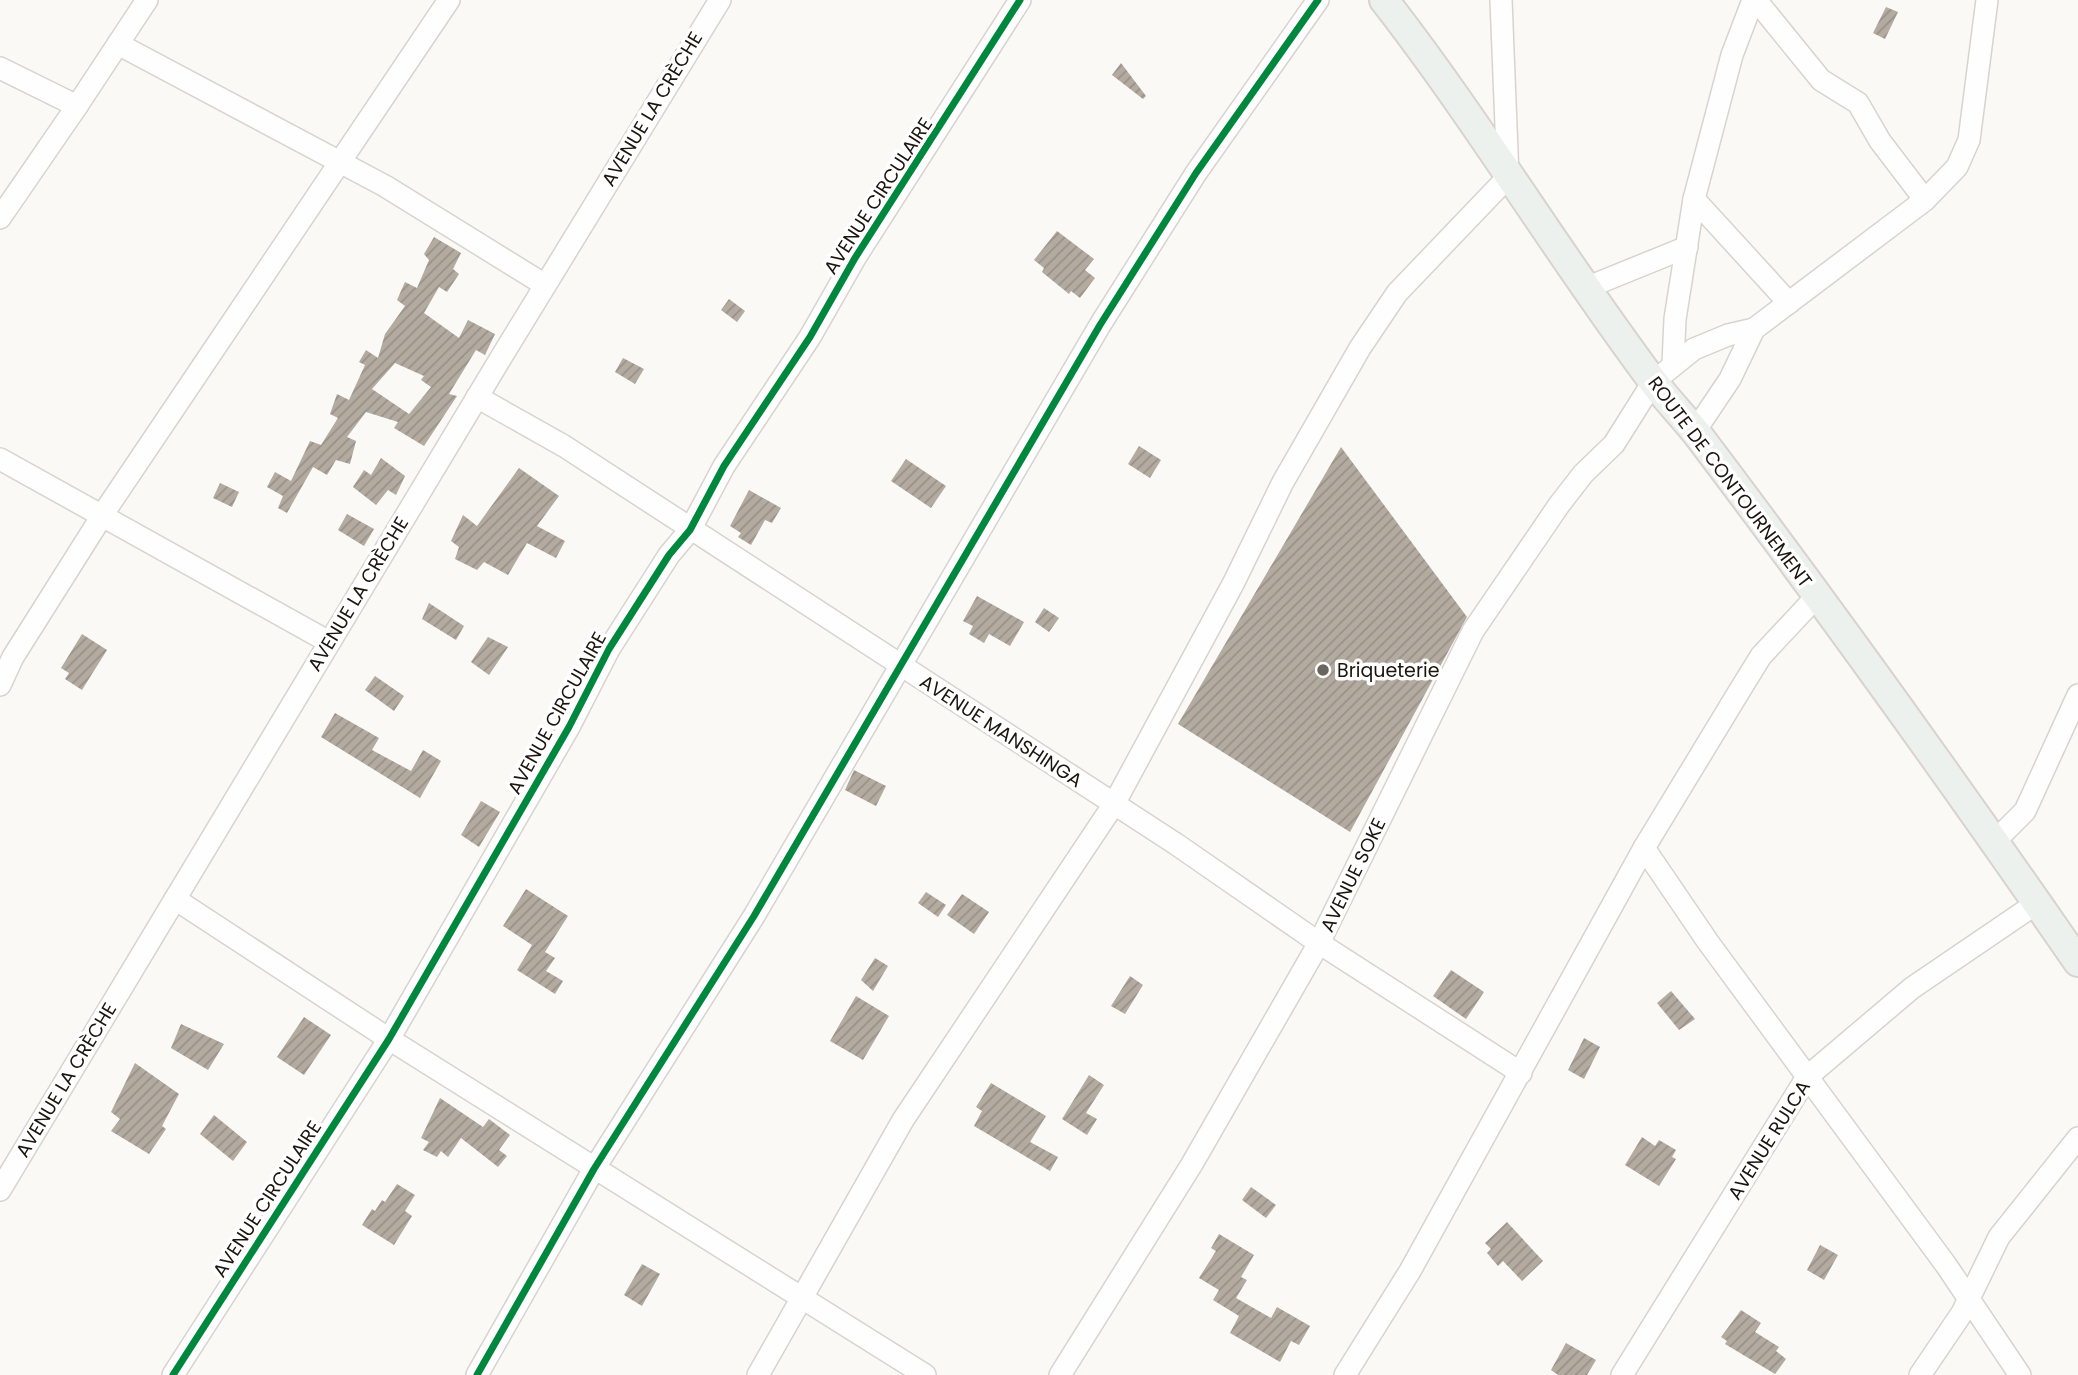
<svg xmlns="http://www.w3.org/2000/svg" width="2078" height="1375" font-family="Poppins,sans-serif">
	<defs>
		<pattern id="building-hatch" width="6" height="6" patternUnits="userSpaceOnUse" patternTransform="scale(1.75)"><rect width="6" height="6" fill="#b3aaa0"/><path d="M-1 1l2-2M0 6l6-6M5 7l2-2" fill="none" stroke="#999189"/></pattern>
	</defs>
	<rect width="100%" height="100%" fill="#fbf9f6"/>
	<g fill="url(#building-hatch)" fill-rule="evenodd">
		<path d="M1886 7 1898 12 1885 39 1873 33Z"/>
		<path d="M1121 63 1146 96 1143 99 1112 75Z"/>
		<path d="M1057 231 1094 259 1085 270 1095 278 1080 298 1071 291 1069 294 1042 272 1044 268 1034 260Z"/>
		<path d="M434 237 461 253 453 269 459 274 447 292 439 287 424 313 459 338 468 320 495 334 485 355 476 350 449 394 457 396 424 446 394 428 398 422 366 412 347 437 356 441 350 464 336 460 327 475 313 467 287 513 278 508 283 496 267 487 275 472 291 481 310 441 321 445 338 418 330 414 337 394 349 400 365 365 359 362 366 350 378 358 385 334 405 306 397 300 405 282 417 288 429 260 424 254ZM395 363 424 376 421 380 431 387 409 414 372 389Z"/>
		<path d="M729 299 745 311 737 322 721 310Z"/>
		<path d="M623 358 644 369 635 384 615 372Z"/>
		<path d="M1139 446 1161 460 1150 478 1128 464Z"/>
		<path d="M1341 447 1467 617 1350 832 1178 724Z"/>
		<path d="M381 458 405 476 396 495 388 490 376 505 353 487 364 470 371 475Z"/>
		<path d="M906 459 946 486 931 508 891 481Z"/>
		<path d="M519 468 559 496 537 526 565 541 556 558 527 543 508 575 484 562 477 570 455 559 459 547 451 541 463 515 477 526Z"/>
		<path d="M220 483 239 492 232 507 213 498Z"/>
		<path d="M749 490 781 508 772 523 765 520 751 545 738 537 741 533 730 526Z"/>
		<path d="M347 514 374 529 364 546 338 530Z"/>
		<path d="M977 596 1024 622 1010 646 989 634 984 643 969 634 973 626 963 621Z"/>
		<path d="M429 603 464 626 456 640 422 619Z"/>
		<path d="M1044 608 1059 618 1049 632 1035 622Z"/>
		<path d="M82 634 107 650 82 690 65 679 69 673 61 668Z"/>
		<path d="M488 637 508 647 489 675 471 662Z"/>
		<path d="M375 676 404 696 394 711 365 690Z"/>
		<path d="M335 713 379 738 372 750 411 771 423 750 441 761 420 798 321 737Z"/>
		<path d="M854 770 886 786 876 806 845 790Z"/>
		<path d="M481 801 500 812 479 847 461 835Z"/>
		<path d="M526 889 568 916 545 952 555 958 546 971 563 981 555 994 517 970 532 945 503 926Z"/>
		<path d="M926 892 946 905 938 917 918 903Z"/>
		<path d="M962 894 989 912 974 934 947 915Z"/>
		<path d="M875 958 888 966 873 991 861 980Z"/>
		<path d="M1451 970 1484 992 1466 1019 1433 996Z"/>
		<path d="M1130 976 1143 985 1125 1014 1111 1006Z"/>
		<path d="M1671 991 1695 1019 1679 1030 1657 1003Z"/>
		<path d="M856 996 889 1016 863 1060 830 1041Z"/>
		<path d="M304 1017 331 1035 304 1075 277 1057Z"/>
		<path d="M181 1024 224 1044 208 1070 171 1048Z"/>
		<path d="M1584 1038 1600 1047 1584 1079 1568 1070Z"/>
		<path d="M135 1063 179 1094 162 1126 166 1129 149 1154 111 1131 120 1119 111 1112Z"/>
		<path d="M1089 1075 1104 1085 1086 1113 1097 1119 1087 1135 1062 1119Z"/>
		<path d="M991 1083 1046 1116 1030 1142 1058 1157 1050 1171 974 1126 982 1111 976 1107Z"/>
		<path d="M440 1098 483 1127 489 1119 510 1135 499 1150 507 1156 498 1167 461 1138 448 1157 441 1151 437 1157 423 1150 429 1142 421 1138Z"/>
		<path d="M214 1115 247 1142 233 1161 200 1134Z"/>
		<path d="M1642 1137 1655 1146 1659 1140 1676 1150 1672 1157 1676 1159 1659 1186 1625 1165Z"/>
		<path d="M397 1184 415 1195 405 1211 412 1216 394 1245 362 1225 372 1209 375 1211 382 1200 385 1202Z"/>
		<path d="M1251 1187 1276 1205 1266 1218 1242 1200Z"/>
		<path d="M1507 1222 1543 1261 1522 1281 1503 1261 1498 1266 1487 1253 1491 1249 1485 1243Z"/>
		<path d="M1219 1234 1254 1255 1241 1277 1247 1280 1236 1298 1271 1318 1277 1307 1310 1326 1299 1345 1291 1341 1280 1362 1230 1333 1239 1316 1213 1300 1219 1290 1199 1278 1216 1251 1211 1248Z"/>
		<path d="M1820 1245 1838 1255 1824 1280 1807 1270Z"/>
		<path d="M642 1264 660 1274 642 1306 624 1295Z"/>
		<path d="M1741 1310 1761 1323 1755 1332 1779 1347 1776 1351 1786 1359 1775 1374 1725 1344 1727 1341 1721 1337Z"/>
		<path d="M1566 1343 1596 1360 1587 1375H1558L1551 1370Z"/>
	</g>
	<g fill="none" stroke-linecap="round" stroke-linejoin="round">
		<defs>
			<g id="street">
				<path d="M1756 0 1821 80 1858 103 1880 141 1925 200"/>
				<path d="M118 44 385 186 545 285"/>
				<path d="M0 68 77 106 147 0"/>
				<path d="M1694 199 1789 303"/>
				<path d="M0 218 77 106"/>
				<path d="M1586 288 1687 247"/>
				<path d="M1673 364 1675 319 1694 199 1732 55 1753 0"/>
				<path d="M477 397 564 446 1176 844 1319 943 1521 1073"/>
				<path d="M1695 431 1730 379 1754 329 1925 200 1957 167 1969 140 1987 0"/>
				<path d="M0 459 329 642"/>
				<path d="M0 685 13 657 107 508 449 0"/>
				<path d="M1994 842 2025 811 2078 695"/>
				<path d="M1644 848 1708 942 1946 1265 2020 1375"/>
				<path d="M175 899 389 1039 925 1375"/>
				<path d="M0 1190 502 356 720 0"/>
				<path d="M173 1375 389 1039 569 727 609 649 669 555 690 530 724 466 810 337 855 258 1020 0"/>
				<path d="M477 1375 594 1169 754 916 1100 325 1196 173 1318 0"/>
				<path d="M758 1375 903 1120 1114 804 1233 584 1283 482 1360 348 1397 293 1508 177 1501 0"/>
				<path d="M1060 1375 1192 1164 1319 943 1473 631 1559 505 1583 474 1614 444 1653 382 1694 349 1728 335 1754 329"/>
				<path d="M1345 1375 1410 1271 1644 848 1740 690 1761 656 1817 596"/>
				<path d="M1622 1375 1807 1077 1912 988 2037 903"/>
				<path d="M1920 1375 1962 1313 1999 1237 2078 1138"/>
			</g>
			<path id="secondary" d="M1384 0C1479 122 1559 256 1652 380 1666 399 1683 416 1698 435 1828 607 1955 784 2078 962"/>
		</defs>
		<use href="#street" stroke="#d8d3ce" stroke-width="24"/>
		<use href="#secondary" stroke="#d8d3ce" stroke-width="32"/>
		<use href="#street" stroke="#fefefe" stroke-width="21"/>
		<use href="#secondary" stroke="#edf1ee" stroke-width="28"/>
		<defs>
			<g id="cycleway">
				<path d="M173 1375 389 1039 569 727 609 649 669 555 690 530 724 466 810 337 855 258 1020 0"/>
				<path d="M477 1375 594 1169 754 916 1100 325 1196 173 1318 0"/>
			</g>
		</defs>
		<use href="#cycleway" stroke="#fff" stroke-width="11"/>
		<use href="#cycleway" stroke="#00873e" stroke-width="7"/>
	</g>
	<circle fill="#6a655f" stroke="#fff" stroke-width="2.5" cx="1323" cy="670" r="7"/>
	<g text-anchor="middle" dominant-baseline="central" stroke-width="7" stroke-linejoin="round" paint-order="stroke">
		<g font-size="19" fill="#1c150e" stroke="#fff">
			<text transform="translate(652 109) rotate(-59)">AVENUE LA CRÈCHE</text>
			<text transform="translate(878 196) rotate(-57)">AVENUE CIRCULAIRE</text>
			<text transform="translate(1730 482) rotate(53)">ROUTE DE CONTOURNEMENT</text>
			<text transform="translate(358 594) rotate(-59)">AVENUE LA CRÈCHE</text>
			<text transform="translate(557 713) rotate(-61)">AVENUE CIRCULAIRE</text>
			<text transform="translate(1001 731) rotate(33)">AVENUE MANSHINGA</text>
			<text transform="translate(1353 875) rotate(-64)">AVENUE SOKE</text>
			<text transform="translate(66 1080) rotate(-59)">AVENUE LA CRÈCHE</text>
			<text transform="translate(1769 1140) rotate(-58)">AVENUE RULCA</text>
			<text transform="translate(267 1199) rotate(-57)">AVENUE CIRCULAIRE</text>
		</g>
		<g font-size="19" fill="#1c150e" stroke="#fff" text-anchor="start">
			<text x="1337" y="670">Briqueterie</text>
		</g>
	</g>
</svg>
